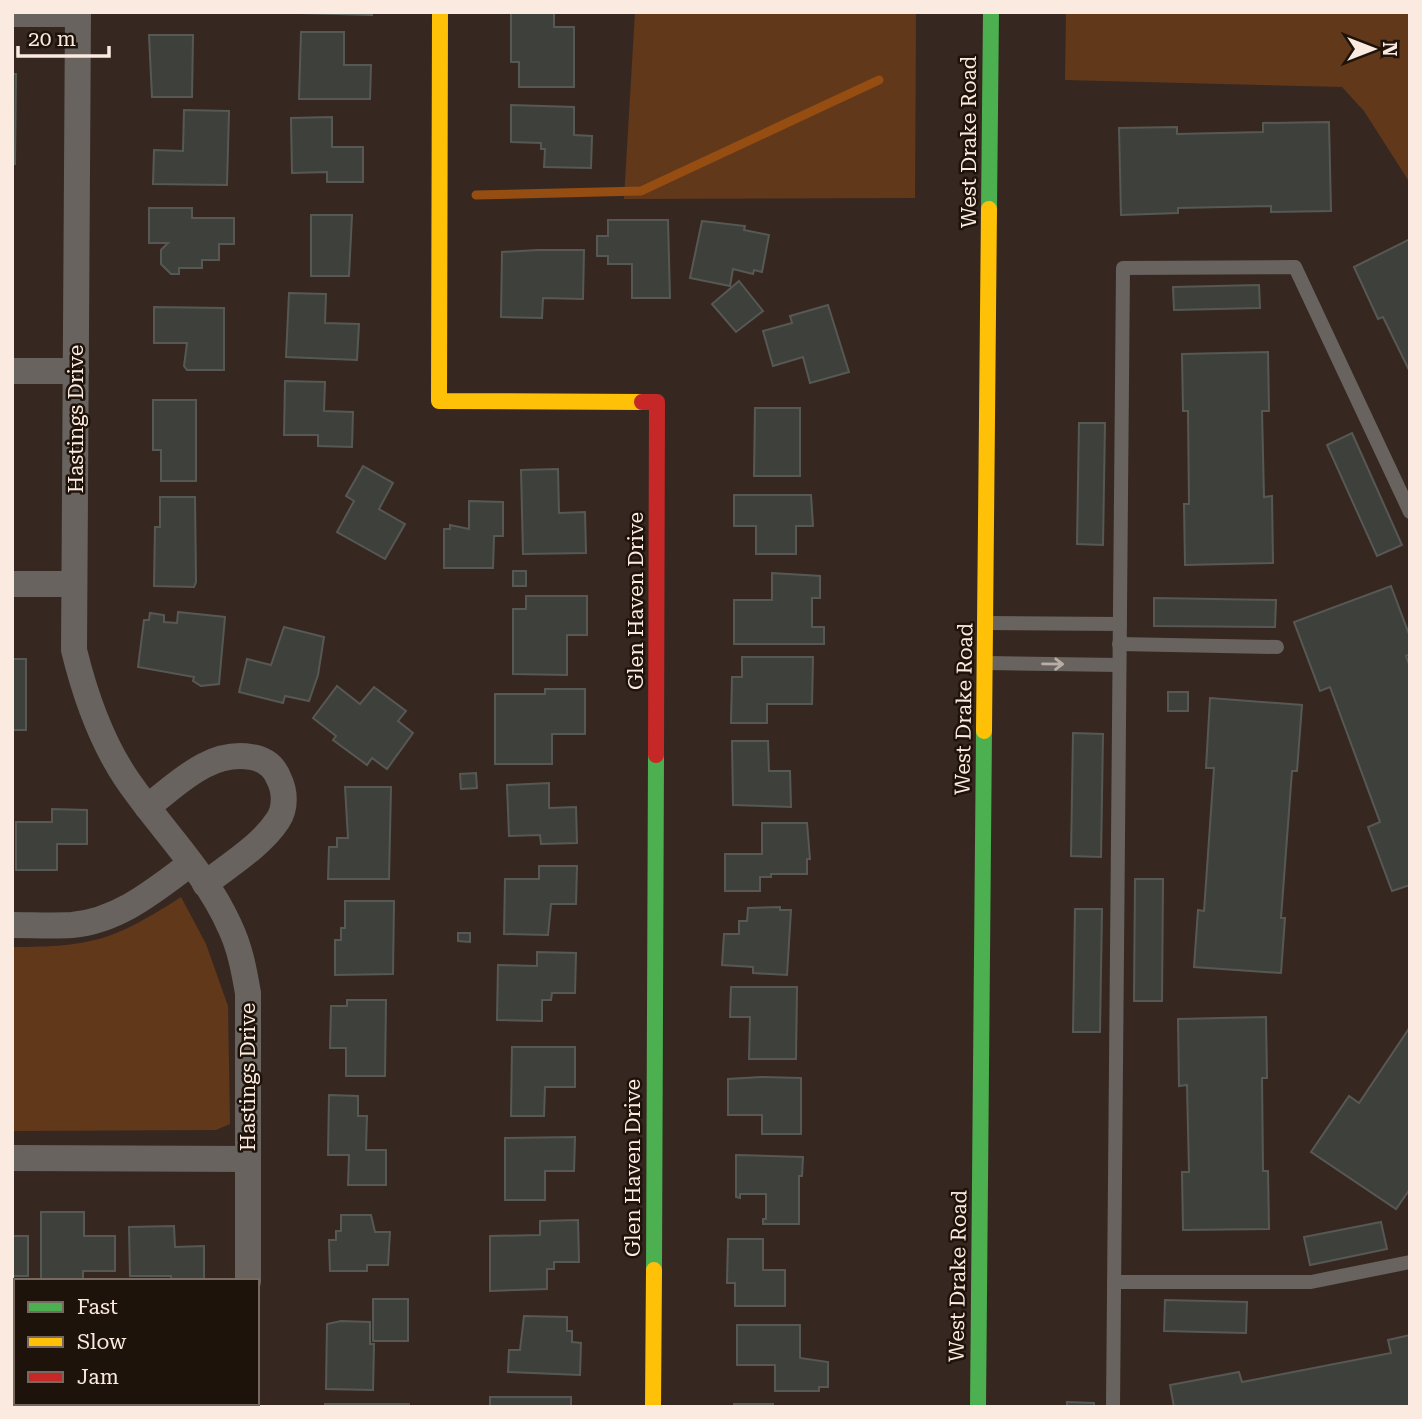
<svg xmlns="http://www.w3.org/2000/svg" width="1422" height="1419" font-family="'Roboto Serif',serif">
	<rect width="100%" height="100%" fill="#362820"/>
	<g fill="#62381b">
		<path d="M635 12H916L915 198 624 199Z"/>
		<path d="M1066 12H1410V183L1364 111 1342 87 1065 80Z"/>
		<path d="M181 897 206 944 228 1006 230 1124 216 1130 12 1131V947C93 947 114 940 181 897Z"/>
	</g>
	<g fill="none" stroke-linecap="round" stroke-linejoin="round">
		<path stroke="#964d11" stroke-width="9" d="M476 195 641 191 879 80"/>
	</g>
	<g fill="#3e403b" stroke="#575854" stroke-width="2">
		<path d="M301 12H372V15L301 13Z"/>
		<path d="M511 12H554V27H574V87H519V62H511Z"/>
		<path d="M301 32H344V65H371L370 99H299Z"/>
		<path d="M149 35H193L192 97H152Z"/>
		<path d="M12 74H16L15 164H12Z"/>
		<path d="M511 105 574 107V135L592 136 591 168 544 167 545 149H541V143L511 142Z"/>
		<path d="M184 110 229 111 227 185 153 184 154 150 183 151Z"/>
		<path d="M332 117V147H363V182H327V172L292 173 291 118Z"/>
		<path d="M1329 122 1331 211 1271 212V206L1178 208V213L1121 215 1119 128 1177 127V134L1263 132V123Z"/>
		<path d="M149 208H192V218H234V244H219V260H202V268H179V274H171L161 264V250L168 243H149Z"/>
		<path d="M311 215H352L349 276H311Z"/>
		<path d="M608 220H668L670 298H632V264H608V256H597V236H608Z"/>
		<path d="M702 221 745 226 744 230 769 235 762 272 754 270 753 274 733 269 730 286 690 278Z"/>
		<path d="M1410 239V372L1383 317 1378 319 1354 267Z"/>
		<path d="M538 250H584L583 299 543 298 542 318 501 317 502 252Z"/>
		<path d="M739 281 763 311 736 332 712 304Z"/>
		<path d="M1259 285 1260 308 1174 310 1173 287Z"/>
		<path d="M289 293 326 294 325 323 359 324 357 360 286 357Z"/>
		<path d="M828 305 849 372 810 383 803 357 773 366 763 331 792 323 790 316Z"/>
		<path d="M154 307 224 308V370H187L184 366 187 343H154Z"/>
		<path d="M1268 352 1269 411H1262L1264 497 1272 496 1273 563 1185 565 1184 504H1189L1188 411H1183L1182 354Z"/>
		<path d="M285 381 325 382 324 411 353 412 352 447 318 446V435H284Z"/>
		<path d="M153 400H196V481H161V450H153Z"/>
		<path d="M755 408H800V476H754Z"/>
		<path d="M1079 423H1105L1103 545 1077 544Z"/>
		<path d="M1352 433 1402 545 1377 556 1327 445Z"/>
		<path d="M363 466 393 483 379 509 405 524 385 559 337 532 354 501 346 496Z"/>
		<path d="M558 469 559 513 585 512 586 553 523 554 521 470Z"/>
		<path d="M734 495H811L813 526H796V554H756V526H734Z"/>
		<path d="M160 497H195L196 582 194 587 154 586 155 527H160Z"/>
		<path d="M469 501 503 502V536H494L493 568H444V529H450V525L469 529Z"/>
		<rect x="513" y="571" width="13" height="15"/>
		<path d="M772 573 820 576V598H812V627H824V644H734V600H772Z"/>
		<path d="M1391 586 1410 637V654L1406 656 1410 667V885L1392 891 1368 827 1380 822 1330 687 1320 691 1294 622Z"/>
		<path d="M526 596H587V635H567V675L513 674V609H526Z"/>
		<path d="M1154 598 1276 600 1275 627 1154 626Z"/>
		<path d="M178 612 225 617 219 684 201 686 193 681 194 677 138 667 144 620H149L150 613 164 615V622L177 623Z"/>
		<path d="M284 627 324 637 318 675 309 701 285 696 283 703 239 692 247 659 271 665Z"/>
		<path d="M742 657H813L812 704H767V723H731L732 677H742Z"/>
		<rect x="12" y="659" width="14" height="71"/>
		<path d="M337 686 360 704 374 687 406 711 398 721 413 733 387 769 372 758 367 765 333 740 336 736 313 718Z"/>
		<path d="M545 689H585V734H552V764H495V694H545Z"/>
		<rect x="1168" y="692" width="20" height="19"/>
		<path d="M1210 698 1302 705 1297 771H1292L1281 918H1285L1281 973 1194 967 1198 910 1204 911 1214 768H1206Z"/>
		<path d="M1073 733 1103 734 1101 857 1071 856Z"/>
		<path d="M732 741H768L769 771H790L791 807 733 805Z"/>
		<path d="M476 773 477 788 461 789 460 774Z"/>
		<path d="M549 783V808L576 807 577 843 541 844 540 835 509 836 507 785Z"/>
		<path d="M345 787H391L389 879H328L329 847H337V838H348Z"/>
		<path d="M52 809 87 810V844H57V870H16V822H52Z"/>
		<path d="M762 823H807L810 859H807V874H771V877H760V891H725V854H762Z"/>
		<path d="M539 866H577L576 904H551L548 935 504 934 505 879H539Z"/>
		<path d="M1135 879H1163L1162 1001H1134Z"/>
		<path d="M345 901H394L393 974 335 975V940H341V928H345Z"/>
		<path d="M780 907V910H791L787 975 753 973V967L722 965 724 934H739V921H747L748 908Z"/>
		<path d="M1075 909H1102L1100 1032H1073Z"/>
		<path d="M458 933H470V942L458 941Z"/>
		<path d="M537 952 576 953 575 993H552L551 1000H542V1021L497 1020 498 965 537 966Z"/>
		<path d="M731 987H797L796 1059H749L750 1017H730Z"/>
		<path d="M347 1000H386L385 1076H346V1048H330L331 1006H347Z"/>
		<path d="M1266 1017 1267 1078H1262L1263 1171H1268L1269 1229 1183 1230 1182 1172H1189L1187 1085 1179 1086 1178 1019Z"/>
		<path d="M1410 1027V1189L1396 1209 1311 1152 1349 1096 1359 1103Z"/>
		<path d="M512 1047H575V1087H545L544 1116H511Z"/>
		<path d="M761 1077 801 1078V1134H762V1115H728V1079Z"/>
		<path d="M329 1095 358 1096V1116H367L366 1150H386V1185H348L349 1155H328Z"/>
		<path d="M575 1137 574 1171H545V1200H505V1138Z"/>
		<path d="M736 1155 803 1157 802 1176H799V1224H763V1219H766V1194H740V1198L736 1197Z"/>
		<path d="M41 1212H84V1236H115V1271H83V1281H41Z"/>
		<path d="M341 1215H371L375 1232H390L388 1265H367V1271H330L329 1240H336V1231H341Z"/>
		<path d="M578 1220 579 1262H554V1269H547V1289L490 1291V1236L540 1235V1221Z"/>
		<path d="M1381 1222 1387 1249 1310 1265 1304 1237Z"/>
		<path d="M174 1226 175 1247 204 1246V1281H171V1276H130L129 1227Z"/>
		<rect x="12" y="1236" width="16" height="40"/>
		<path d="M728 1239H763V1270H785V1306H735V1283H727Z"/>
		<rect x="373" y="1299" width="35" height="42"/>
		<path d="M1165 1300 1247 1302 1246 1333 1164 1331Z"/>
		<path d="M524 1316 567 1317V1331H572V1342L581 1343 580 1375 508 1372 509 1350H520Z"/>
		<path d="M341 1321 370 1322V1344H374L373 1390 326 1389 327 1324Z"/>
		<path d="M737 1325H800V1358L828 1362V1387H819V1391H775V1365H737Z"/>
		<path d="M1410 1335V1407H1174L1170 1385 1239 1372 1242 1382 1391 1353 1388 1340Z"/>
		<rect x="490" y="1397" width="81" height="10"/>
		<path d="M1067 1402 1094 1403V1407H1067Z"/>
		<path d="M12 1403 27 1404V1407H12Z"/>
		<rect x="49" y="1403" width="64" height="4"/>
		<rect x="144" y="1403" width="32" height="4"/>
		<rect x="325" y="1404" width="84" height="3"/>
		<rect x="734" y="1404" width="39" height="3"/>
	</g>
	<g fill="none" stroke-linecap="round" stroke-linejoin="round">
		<g stroke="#68635f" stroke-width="14">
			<path d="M988 623 1120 624"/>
			<path d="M1119 644 1277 647"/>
			<path d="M987 663 1119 665"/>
			<path d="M1114 1282H1311L1410 1262"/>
			<path d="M1113 1407 1123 268 1295 267 1410 512"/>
		</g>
		<g stroke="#68635f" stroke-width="26">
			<path d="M78 12 74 650C85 695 100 739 126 778 159 827 206 872 230 927 240 948 244 970 248 993V1281"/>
			<path d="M12 14H78"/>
			<path d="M12 371H76"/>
			<path d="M12 584H74"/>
			<path d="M147 807C178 784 209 750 251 757 264 759 274 766 279 779 285 791 286 808 278 820 261 846 229 865 205 884"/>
			<path d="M12 925C32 925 52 926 72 925 118 921 154 891 190 864"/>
			<path d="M12 1158 248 1159"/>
			<path d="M247 1407V1403"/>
		</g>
		<g stroke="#4caf50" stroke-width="16">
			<path d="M989 209 991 12"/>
			<path d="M654 1270 656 755"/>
			<path d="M978 1407 984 731"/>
		</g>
		<g stroke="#ffc107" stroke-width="16">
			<path d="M440 12 439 401 642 402"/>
			<path d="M984 731 989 209"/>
			<path d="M653 1407 654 1270"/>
		</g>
		<path stroke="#c62828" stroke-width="16" d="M642 402H657L656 755"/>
	</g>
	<defs><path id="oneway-shaft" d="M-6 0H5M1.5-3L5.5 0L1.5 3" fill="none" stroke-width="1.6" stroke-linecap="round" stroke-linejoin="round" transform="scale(1.75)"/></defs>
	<use stroke="#b9ada5" href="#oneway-shaft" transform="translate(1053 664) rotate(1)"/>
	<g text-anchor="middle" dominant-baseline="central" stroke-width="5" stroke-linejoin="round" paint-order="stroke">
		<g font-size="21" fill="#fbeadf" stroke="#1e130b">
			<text transform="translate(969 142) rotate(-90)">West Drake Road</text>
			<text transform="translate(76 419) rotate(-90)">Hastings Drive</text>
			<text transform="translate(636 601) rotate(-90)">Glen Haven Drive</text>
			<text transform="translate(964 709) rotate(-89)">West Drake Road</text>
			<text transform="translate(248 1077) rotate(-90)">Hastings Drive</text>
			<text transform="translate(633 1168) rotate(-90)">Glen Haven Drive</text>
			<text transform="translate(958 1276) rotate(-89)">West Drake Road</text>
		</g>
	</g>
	<rect width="1422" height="1419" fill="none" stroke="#fbeadf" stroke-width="28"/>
	<rect x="14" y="1279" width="245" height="126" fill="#1e130b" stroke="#766960" stroke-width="2"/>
	<rect x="28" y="1302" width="35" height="10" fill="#4caf50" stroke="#766960" stroke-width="2"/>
	<text x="77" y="1314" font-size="21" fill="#fbeadf">Fast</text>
	<rect x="28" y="1337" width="35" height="10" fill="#ffc107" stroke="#766960" stroke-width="2"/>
	<text x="77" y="1349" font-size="21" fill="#fbeadf">Slow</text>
	<rect x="28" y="1372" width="35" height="10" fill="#c62828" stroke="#766960" stroke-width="2"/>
	<text x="77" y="1384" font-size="21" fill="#fbeadf">Jam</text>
	<g transform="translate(1373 49) rotate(90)" stroke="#1e130b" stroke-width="5" paint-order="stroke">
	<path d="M0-5L12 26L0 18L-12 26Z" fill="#fbeadf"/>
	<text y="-10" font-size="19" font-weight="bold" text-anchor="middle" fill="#fbeadf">N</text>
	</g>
	<path d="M18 46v10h91v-10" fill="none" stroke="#fbeadf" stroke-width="3.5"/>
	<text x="28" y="46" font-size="21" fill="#fbeadf" stroke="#1e130b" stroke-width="5" paint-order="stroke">20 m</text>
</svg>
